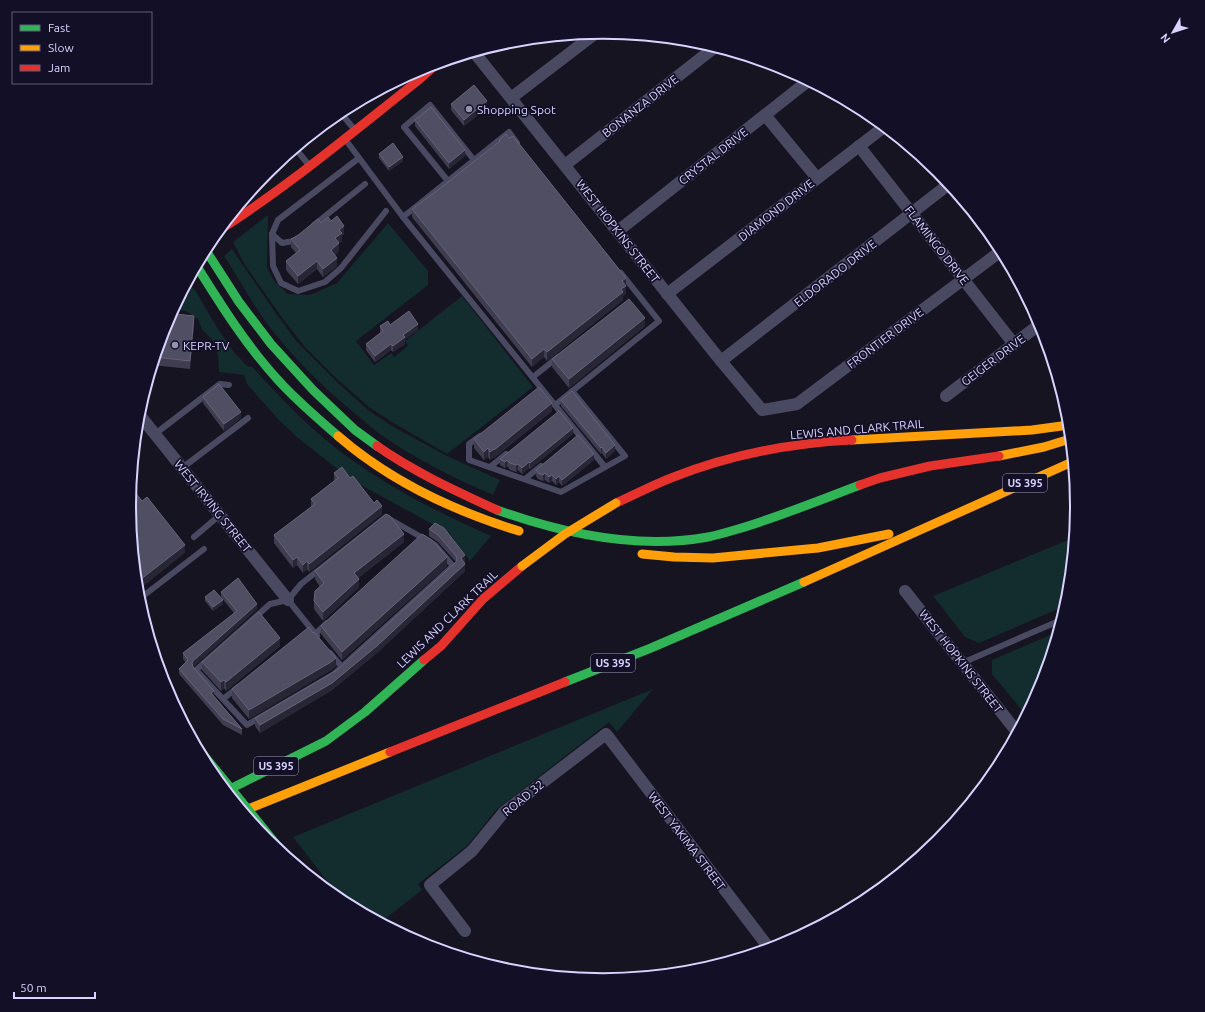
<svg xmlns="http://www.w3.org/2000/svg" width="1205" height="1012" font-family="Ubuntu,sans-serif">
	<rect width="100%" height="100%" fill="#161421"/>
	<g fill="#132c2d">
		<path d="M268 215 267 267 274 281 288 294 310 295 337 283 388 223 428 271V285L356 341 374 365 391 353 394 357 408 346 405 341 462 296 533 387 447 454 392 422 369 407 337 379 304 346 283 319 245 265 233 242Z"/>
		<path d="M232 249 275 312 297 342 336 381 368 410 392 426 445 455 500 480 493 495C455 479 416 459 381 435 373 429 365 422 358 416 325 389 294 359 268 325 252 303 239 279 224 256Z"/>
		<path d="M187 283 195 290 218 329 234 352 247 366 252 367C272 388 291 409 312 428 364 475 428 508 491 536L470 561 449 533 368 489 349 478 298 438 279 420 261 400 247 384 244 375 219 372 218 355 212 340 202 329 198 319 186 311 173 309Z"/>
		<path d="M1073 538 1067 599 1065 606 979 643 965 637 933 596Z"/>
		<path d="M1057 632 1040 688 1026 715 992 674V660Z"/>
		<path d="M653 689 617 732 609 722 496 810 468 845 418 884 422 890 381 922 344 903 293 837Z"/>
	</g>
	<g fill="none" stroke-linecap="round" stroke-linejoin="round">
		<g stroke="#4a4962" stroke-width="6">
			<path d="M340 112 354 129"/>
			<path d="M345 139 403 217 605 467"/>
			<path d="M295 148 308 164"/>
			<path d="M359 158 278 220 272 234 273 266 281 283 298 291 325 282 341 268 386 211"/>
			<path d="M448 181 404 127 430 105 474 160"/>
			<path d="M403 217 509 132 517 143"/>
			<path d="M314 225 365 184"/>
			<path d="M272 234 282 243 294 241 298 238"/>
			<path d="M533 377 558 357"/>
			<path d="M555 405 659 321 621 273"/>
			<path d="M155 434 220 384 229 385"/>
			<path d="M480 436 469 444V460L561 492 625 456 572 391"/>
			<path d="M490 467 506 454"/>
			<path d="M182 468 248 418"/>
			<path d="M525 479 541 466"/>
			<path d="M386 517 435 545 453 566 334 674 247 725 196 670 270 604 288 600 301 584Z"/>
			<path d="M194 537 220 515"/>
			<path d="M138 600 204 549"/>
			<path d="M288 600 317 636"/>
			<path d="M315 634 327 623"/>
			<path d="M330 653 342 667"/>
			<path d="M962 663 1061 620"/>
			<path d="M223 699 238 687"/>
		</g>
		<g stroke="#4a4962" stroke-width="12">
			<path d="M474 52 721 361 762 410 797 404 1001 251"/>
			<path d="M511 98 596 33"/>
			<path d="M765 115 817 178"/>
			<path d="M859 146 1014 344"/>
			<path d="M565 165 715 47"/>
			<path d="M618 231 808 81"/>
			<path d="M667 294 884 127"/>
			<path d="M721 361 949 184"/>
			<path d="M946 396 1040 324"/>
			<path d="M138 413 288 600"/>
			<path d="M905 591 1017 732"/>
			<path d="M465 931 430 885 472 851 504 812 606 734 769 948"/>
		</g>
		<g stroke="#30b455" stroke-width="9">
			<path d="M205 249 239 302 271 344 313 390 355 430 377 446"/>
			<path d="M196 265C221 305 246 345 278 380 296 400 317 418 338 436"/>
			<path d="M497 510C564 534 638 550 708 537 718 535 728 532 738 529 779 517 820 500 860 485"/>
			<path d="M565 682 651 648 804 582"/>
			<path d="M226 791 326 741 365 712 424 660"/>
		</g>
		<g stroke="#ff9f0a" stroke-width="9">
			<path d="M338 436C390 481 454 511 519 531"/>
			<path d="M852 440 1032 430 1069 425"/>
			<path d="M999 456 1044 447 1070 439"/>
			<path d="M642 554 674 557 713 558 818 548 889 534"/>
			<path d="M804 582 1072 462"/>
			<path d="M243 811 390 752"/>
		</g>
		<g stroke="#e5322d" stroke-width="9">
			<path d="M218 231C289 186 354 131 420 79L438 63"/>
			<path d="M377 446C414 472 456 491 497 510"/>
			<path d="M860 485 880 478 930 466 999 456"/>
			<path d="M616 503C634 495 653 485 671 478 729 455 791 443 852 440"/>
			<path d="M424 660 441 646 483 599 522 566"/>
			<path d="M194 742 202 753"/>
			<path d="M390 752 565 682"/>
		</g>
		<path stroke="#30b455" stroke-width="9" d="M202 753 280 849"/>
		<path stroke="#ff9f0a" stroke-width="9" d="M522 566 565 534 616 503"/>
	</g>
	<g fill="#403d50">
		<path d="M451 104 487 108 464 126 451 110Z"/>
		<path d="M415 120 465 156 449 169 415 126Z"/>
		<path d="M499 140 626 278V294L623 296V300L547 361 544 357 532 367 412 217V209L438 190 499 141Z"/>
		<path d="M379 154 403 161 389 171 379 158Z"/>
		<path d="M331 221 344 234 342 236V241L339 243V251L335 255 337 266 323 277 317 269 298 284 286 270V261L296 253 291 247V239L321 223Z"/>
		<path d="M177 310 176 314 194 324 190 369 152 365 165 324Z"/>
		<path d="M390 325 418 330 405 339V344L393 352 391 350 375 362 366 350V344L380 333V326Z"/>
		<path d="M645 326 569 388 552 367V359Z"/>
		<path d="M203 397 241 418 224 431 203 403Z"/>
		<path d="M561 400 615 451 606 459 602 453 601 454 561 406Z"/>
		<path d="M552 411 494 458V457L490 460 488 457 484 460 474 448V439Z"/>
		<path d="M573 434 530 469 529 468 522 474 518 470 516 472 510 470 507 466 505 468 500 465V459Z"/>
		<path d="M594 460 562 486 559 482 556 485 552 481 549 483 545 480 543 481 538 479 536 476V470Z"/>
		<path d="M334 473 350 478 382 514 309 572 307 569 303 573 297 565 293 568 274 543V535L311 507V499L334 481Z"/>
		<path d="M435 523 465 562V571L378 652 332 690 260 733 255 726V718L337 670 456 562 438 542 429 536V529Z"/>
		<path d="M404 542 358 578 359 587 323 621 314 609V601L320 587 315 579V571Z"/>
		<path d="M447 566 342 660 321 634V626Z"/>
		<path d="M221 592 257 609 193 667 214 696 242 729V735L223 725 179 674V669L186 663 183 659V653L234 613 221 597Z"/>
		<path d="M205 597 223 604 213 611 205 601Z"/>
		<path d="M280 646 226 691 224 688 221 691 202 670V662Z"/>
		<path d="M336 666 331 670 249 719 232 698V689Z"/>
	</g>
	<g fill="#282635">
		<path d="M487 101V108L464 126V120Z"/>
		<path d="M465 150V156L449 169V163Z"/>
		<path d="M403 157V161L389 171V167Z"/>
		<path d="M344 226V234L342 236V241L335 246V238L339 230Z"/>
		<path d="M339 243V251L331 258V250Z"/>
		<path d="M337 258V266L323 277V269Z"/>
		<path d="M317 261V269L298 284V276Z"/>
		<path d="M626 278V294L623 296V300L547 361V352Z"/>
		<path d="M194 316V324L190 369V361Z"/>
		<path d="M645 318V326L569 388V379Z"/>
		<path d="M418 324V330L405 339V344L393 352V346L403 335Z"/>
		<path d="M391 344V350L375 362V356Z"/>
		<path d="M544 349V357L532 367V359Z"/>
		<path d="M552 403V411L494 458V450Z"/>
		<path d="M241 412V418L224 431V424Z"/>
		<path d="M573 428V434L530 469V463Z"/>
		<path d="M615 445V451L606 459V453Z"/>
		<path d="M602 447V453L601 454V448Z"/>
		<path d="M488 448V457L484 460V452Z"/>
		<path d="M494 449V457L490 460V452Z"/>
		<path d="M594 454V460L562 486V480Z"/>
		<path d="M507 460V466L505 468V462Z"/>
		<path d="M529 462V468L522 474V468Z"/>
		<path d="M518 464V470L516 472V465Z"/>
		<path d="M545 473V480L543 481V475Z"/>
		<path d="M552 475V481L549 483V477Z"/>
		<path d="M559 476V482L556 485V479Z"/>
		<path d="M382 506V514L309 572V564Z"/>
		<path d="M404 534V542L354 581V573Z"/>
		<path d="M185 545V553L137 591 136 583Z"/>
		<path d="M465 555V562L461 566V558Z"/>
		<path d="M297 557V565L293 568V560Z"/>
		<path d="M447 557V566L342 660V652Z"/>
		<path d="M307 561V569L303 573V565Z"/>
		<path d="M465 564V571L378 652 332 690 260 733V725L332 683Z"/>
		<path d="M359 579V587L323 621V612Z"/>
		<path d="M223 600V604L213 611V607Z"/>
		<path d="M257 604V609L193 667 192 669V663L193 661Z"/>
		<path d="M280 638V646L226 691V682Z"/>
		<path d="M336 658V666L331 670 249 719V710Z"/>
		<path d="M224 680V688L221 691V682Z"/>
		<path d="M214 691V696L211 693Z"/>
	</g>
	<g fill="#504e63" stroke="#66637b">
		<path d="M474 85 487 101 464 120 451 104Z"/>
		<path d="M431 107 465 150 449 163 415 120Z"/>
		<path d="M506 134 509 138 513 136 626 278 622 281 626 286 621 289 623 292 547 352 544 349 532 359 412 209 438 190 500 141 499 140Z"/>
		<path d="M393 143 403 157 389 167 379 154Z"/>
		<path d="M337 216 344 226 339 230 342 233 335 238 339 243 331 250 337 258 323 269 317 261 298 276 286 261 300 250 291 239 297 236 318 219 321 223 328 217 331 221Z"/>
		<path d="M629 299 645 318 569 379 552 359Z"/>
		<path d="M177 302 176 314 194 316 190 361 155 357 165 324Z"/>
		<path d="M409 311 418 324 403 335 405 337 393 346 391 344 375 356 366 344 383 331 380 326 388 321 390 325Z"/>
		<path d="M219 384 241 412 224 424 203 397Z"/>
		<path d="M539 387 552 403 494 450V449L490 452 488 448 484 452 474 439Z"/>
		<path d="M572 391 615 445 606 453 602 447 601 448 561 400Z"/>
		<path d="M559 411 573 428 530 463 529 462 522 468 518 464 516 465 510 463 507 460 505 462 500 459Z"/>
		<path d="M578 435 594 454 562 480 559 476 556 479 552 475 549 477 545 473 543 475 538 473 536 470Z"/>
		<path d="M342 467 350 478 353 476 374 503 377 500 382 506 309 564 307 561 303 565 297 557 293 560 274 535 315 504 311 499 338 478 334 473Z"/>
		<path d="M130 486 142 501 147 497 185 545 136 583 128 506Z"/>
		<path d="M386 514 390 516 404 534 354 573 359 579 323 612 314 601 315 591 324 583 315 571Z"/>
		<path d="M435 523 444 528 465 555 461 558 465 564 378 645 332 683 260 725 255 718 337 670 456 562 457 560 456 556 438 535 429 529Z"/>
		<path d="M422 534 432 540 447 557 342 652 321 626Z"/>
		<path d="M238 578 257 604 193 661 192 663 193 667 214 691 211 693 242 729 223 719 179 669 188 660 183 653 237 611 221 592Z"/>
		<path d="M214 590 223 600 213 607 205 597Z"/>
		<path d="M259 612 280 638 226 682 224 680 221 682 202 662Z"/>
		<path d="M309 627 313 633 314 632 336 658 331 662 249 710 232 689Z"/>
	</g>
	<g fill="#9591b1" stroke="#130f26" stroke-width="1.5">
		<circle cx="469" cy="109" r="4"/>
		<circle cx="175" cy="345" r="4"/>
	</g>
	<g text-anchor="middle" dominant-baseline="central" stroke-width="3.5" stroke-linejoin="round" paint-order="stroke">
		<g fill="#130f26" stroke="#9e99be" stroke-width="1">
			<rect x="1003" y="474" width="44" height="18" rx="3"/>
			<rect x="591" y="654" width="44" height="18" rx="3"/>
			<rect x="254" y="757" width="44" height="18" rx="3"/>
		</g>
		<g font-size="11" font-weight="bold" fill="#d9d4ff">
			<text x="1025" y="483">US 395</text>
			<text x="613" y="663">US 395</text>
			<text x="276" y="766">US 395</text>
		</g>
		<g font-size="12" fill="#d9d4ff" stroke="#130f26">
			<text transform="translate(640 106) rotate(-38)">BONANZA DRIVE</text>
			<text transform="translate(713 156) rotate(-38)">CRYSTAL DRIVE</text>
			<text transform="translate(776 210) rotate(-38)">DIAMOND DRIVE</text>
			<text transform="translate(618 231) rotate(52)">WEST HOPKINS STREET</text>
			<text transform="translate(937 245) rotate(52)">FLAMINGO DRIVE</text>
			<text transform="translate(835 273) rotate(-38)">ELDORADO DRIVE</text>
			<text transform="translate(885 338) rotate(-37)">FRONTIER DRIVE</text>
			<text transform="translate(993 360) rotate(-37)">GEIGER DRIVE</text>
			<text transform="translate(857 429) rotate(-5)">LEWIS AND CLARK TRAIL</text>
			<text transform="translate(213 506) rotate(51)">WEST IRVING STREET</text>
			<text transform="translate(447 619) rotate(-44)">LEWIS AND CLARK TRAIL</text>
			<text transform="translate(961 661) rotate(52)">WEST HOPKINS STREET</text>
			<text transform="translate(523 798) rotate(-39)">ROAD 32</text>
			<text transform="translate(687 841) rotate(53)">WEST YAKIMA STREET</text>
		</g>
		<g font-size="12" fill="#d9d4ff" stroke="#130f26" text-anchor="start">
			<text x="477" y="109">Shopping Spot</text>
			<text x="183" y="345">KEPR-TV</text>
		</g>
	</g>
	<path d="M0 0H1205V1012H0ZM136 506a467 467 0 1 1 934 0a467 467 0 1 1-934 0Z" fill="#130f26" fill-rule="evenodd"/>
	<path fill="none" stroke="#d9d4ff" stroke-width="2" d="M136 506a467 467 0 1 1 934 0a467 467 0 1 1-934 0Z"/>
	<rect x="12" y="12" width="140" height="72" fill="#130f26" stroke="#625e7d"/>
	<rect x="20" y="25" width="20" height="6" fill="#30b455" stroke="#625e7d"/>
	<text x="48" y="32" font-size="12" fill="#d9d4ff">Fast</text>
	<rect x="20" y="45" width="20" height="6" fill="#ff9f0a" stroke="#625e7d"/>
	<text x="48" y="52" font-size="12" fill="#d9d4ff">Slow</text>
	<rect x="20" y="65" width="20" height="6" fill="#e5322d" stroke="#625e7d"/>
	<text x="48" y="72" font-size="12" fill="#d9d4ff">Jam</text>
	<g transform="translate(1173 32) rotate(231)" stroke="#130f26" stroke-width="3" paint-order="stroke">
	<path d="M0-3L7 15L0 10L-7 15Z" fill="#d9d4ff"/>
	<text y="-6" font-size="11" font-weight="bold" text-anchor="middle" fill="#d9d4ff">N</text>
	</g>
	<path d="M14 992v6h81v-6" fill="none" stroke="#d9d4ff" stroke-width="2"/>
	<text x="20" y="992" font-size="12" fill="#d9d4ff" stroke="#130f26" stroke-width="3" paint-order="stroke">50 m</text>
</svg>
